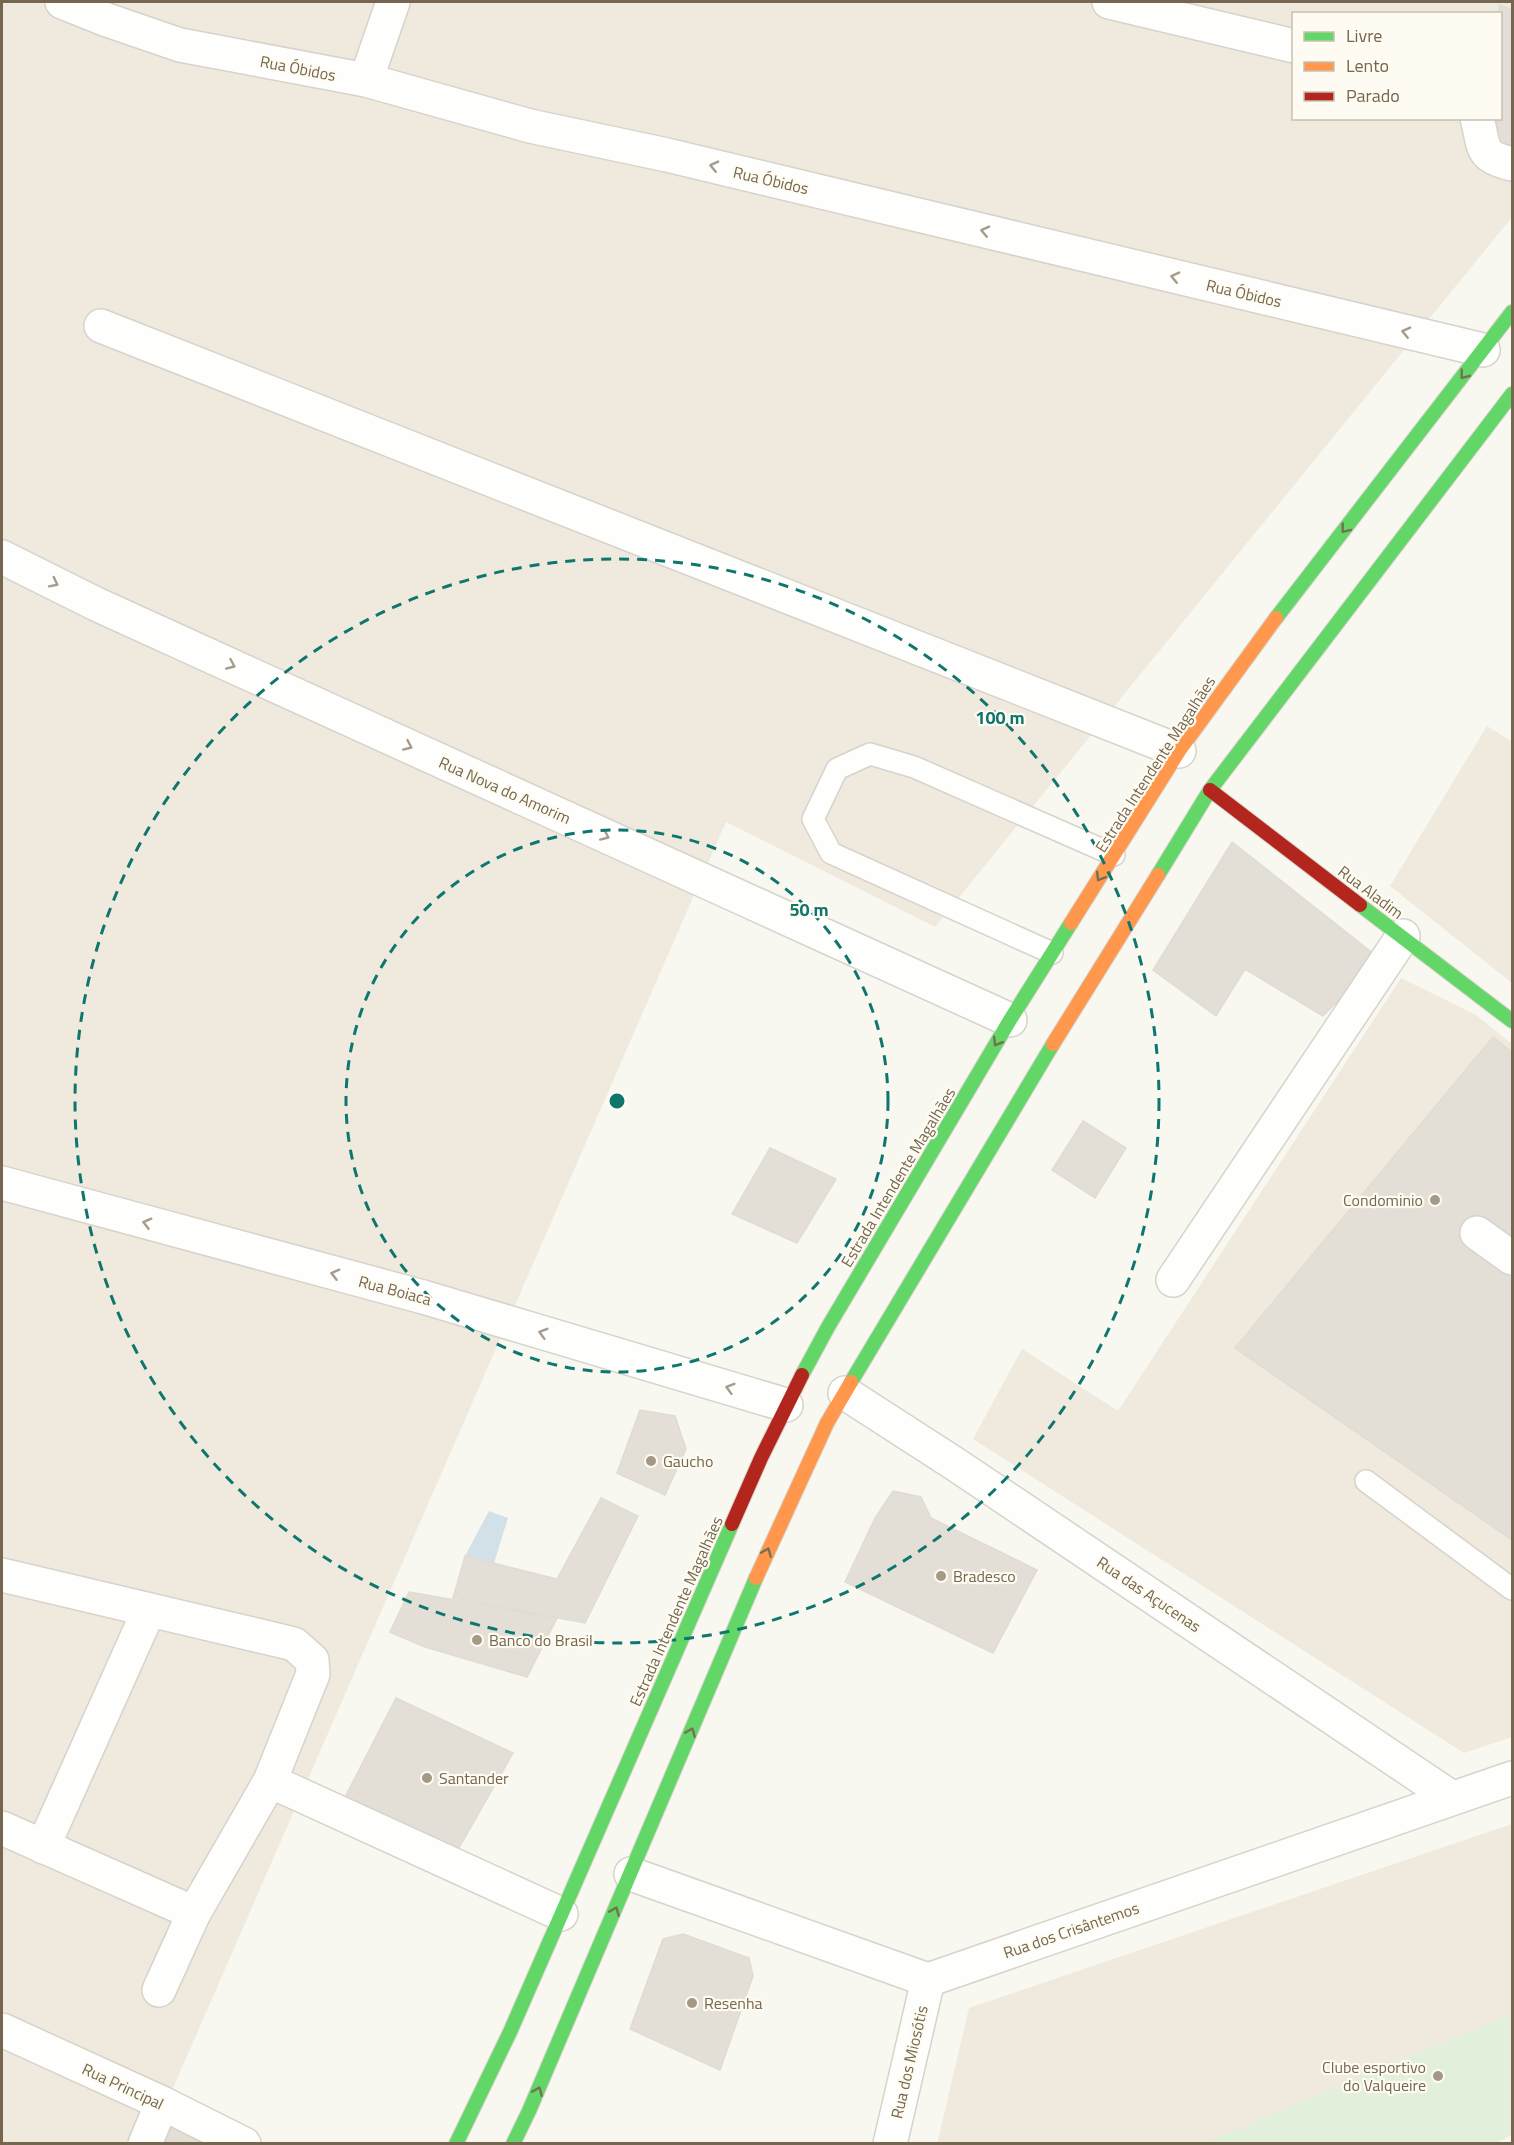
<svg xmlns="http://www.w3.org/2000/svg" width="1514" height="2145" font-family="'Titillium Web',sans-serif">
	<rect width="100%" height="100%" fill="#f8f7f0"/>
	<g fill="#efeadd" fill-rule="evenodd">
		<path d="M2 2H1512V217L935 927 726 822 149 2143 2 2144ZM1294 14H1500V118H1294Z"/>
		<path d="M1487 726 1512 742V983L1390 886Z"/>
		<path d="M1401 978 1476 1015 1512 1044V1737L1464 1753 973 1439 1022 1349 1118 1411Z"/>
		<path d="M1512 1824V2019L1206 2143 937 2144 969 2008Z"/>
	</g>
	<path fill="#e2efdb" d="M1512 2014V2135L1496 2143H1204Z"/>
	<path fill="#d2e1e8" d="M489 1511 508 1518 494 1563 465 1556Z"/>
	<g fill="#e4dfd6" stroke="#e1dcd2" stroke-width="1.5">
		<path d="M1499 5 1512 10V149L1494 146 1495 118H1500Z"/>
		<path d="M1232 842 1379 958 1323 1016 1245 969 1216 1016 1153 970Z"/>
		<path d="M1493 1037 1512 1052V1540L1235 1348Z"/>
		<path d="M1083 1121 1126 1148 1095 1198 1052 1170Z"/>
		<path d="M770 1148 836 1179 797 1243 732 1214Z"/>
		<path d="M640 1410 675 1416 686 1449 665 1495 617 1473Z"/>
		<path d="M893 1491 921 1497 931 1518 1037 1570 993 1653 845 1582 875 1518Z"/>
		<path d="M601 1498 638 1516 585 1623 453 1598 465 1556 557 1579Z"/>
		<path d="M409 1592 557 1618 527 1677 425 1647 390 1632Z"/>
		<path d="M396 1698 513 1753 456 1853 342 1803Z"/>
		<path d="M683 1934 749 1958 753 1976 720 2070 630 2029 663 1939Z"/>
		<path d="M171 2128 205 2144H163Z"/>
	</g>
	<g fill="none" stroke-linecap="round" stroke-linejoin="round">
		<defs>
			<g id="lane">
				<path d="M1052 953 831 853 813 819 837 769 870 754 914 767 1114 855"/>
				<path d="M1366 1481 1512 1589"/>
			</g>
			<g id="street">
				<path d="M62 2 107 20 180 45 366 80 530 126 667 155 1483 350"/>
				<path d="M1109 2 1294 46"/>
				<path d="M366 80 393 2"/>
				<path d="M1477 118C1485 149 1479 156 1512 164"/>
				<path d="M101 326 1179 751"/>
				<path d="M2 557 96 604 1010 1020"/>
				<path d="M2 1183 423 1297 786 1405"/>
				<path d="M1477 1233 1512 1258"/>
				<path d="M1173 1280 1403 936"/>
				<path d="M845 1393 955 1464 1452 1798"/>
				<path d="M2 1575 294 1644 312 1660 313 1674 270 1781 194 1913 159 1990"/>
				<path d="M270 1781 561 1914"/>
				<path d="M2 1828 194 1913"/>
				<path d="M43 1847 149 1610"/>
				<path d="M631 1874 928 1980 1512 1778"/>
				<path d="M2 2030 162 2103 244 2144"/>
				<path d="M145 2144 162 2103"/>
				<path d="M890 2144 928 1980"/>
			</g>
			<g id="fast">
				<path d="M1276 618 1512 312"/>
				<path d="M1158 875 1210 790 1512 394"/>
				<path d="M1360 905 1512 1021"/>
				<path d="M802 1375 828 1327 1010 1020 1071 923"/>
				<path d="M851 1382 1053 1044"/>
				<path d="M456 2144 510 2032 732 1524"/>
				<path d="M513 2144 529 2111 756 1578"/>
			</g>
			<g id="slow">
				<path d="M1071 923 1179 751 1276 618"/>
				<path d="M1053 1044 1158 875"/>
				<path d="M756 1578 827 1423 851 1382"/>
			</g>
			<g id="jam">
				<path d="M1210 790 1360 905"/>
				<path d="M732 1524 761 1458 802 1375"/>
			</g>
		</defs>
		<use href="#lane" stroke="#d7d3cc" stroke-width="24"/>
		<use href="#street" stroke="#d7d3cc" stroke-width="36"/>
		<use href="#fast" stroke="#d7d3cc" stroke-width="16"/>
		<use href="#slow" stroke="#d7d3cc" stroke-width="16"/>
		<use href="#jam" stroke="#d7d3cc" stroke-width="16"/>
		<use href="#lane" stroke="#fefefd" stroke-width="21"/>
		<use href="#street" stroke="#fefefd" stroke-width="33"/>
		<use href="#fast" stroke="#63d668" stroke-width="14"/>
		<use href="#slow" stroke="#ff974d" stroke-width="14"/>
		<use href="#jam" stroke="#b3261e" stroke-width="14"/>
	</g>
	<defs><path id="oneway-chevron" d="M-2-3.5L2.5 0L-2 3.5" fill="none" stroke-width="1.6" stroke-linecap="round" stroke-linejoin="round" transform="scale(1.5)"/></defs>
	<g stroke="#a69b8c">
		<use href="#oneway-chevron" transform="translate(714 166) rotate(-167)"/>
		<use href="#oneway-chevron" transform="translate(985 231) rotate(-167)"/>
		<use href="#oneway-chevron" transform="translate(1175 277) rotate(-167)"/>
		<use href="#oneway-chevron" transform="translate(1406 332) rotate(-167)"/>
		<use href="#oneway-chevron" transform="translate(54 583) rotate(27)"/>
		<use href="#oneway-chevron" transform="translate(231 665) rotate(24)"/>
		<use href="#oneway-chevron" transform="translate(408 746) rotate(24)"/>
		<use href="#oneway-chevron" transform="translate(605 836) rotate(24)"/>
		<use href="#oneway-chevron" transform="translate(147 1223) rotate(-165)"/>
		<use href="#oneway-chevron" transform="translate(335 1274) rotate(-165)"/>
		<use href="#oneway-chevron" transform="translate(543 1333) rotate(-164)"/>
		<use href="#oneway-chevron" transform="translate(730 1388) rotate(-164)"/>
	</g>
	<g stroke="#747152">
		<use href="#oneway-chevron" transform="translate(1464 375) rotate(128)"/>
		<use href="#oneway-chevron" transform="translate(1345 529) rotate(128)"/>
		<use href="#oneway-chevron" transform="translate(1100 877) rotate(122)"/>
		<use href="#oneway-chevron" transform="translate(997 1042) rotate(121)"/>
		<use href="#oneway-chevron" transform="translate(767 1552) rotate(-67)"/>
		<use href="#oneway-chevron" transform="translate(691 1732) rotate(-67)"/>
		<use href="#oneway-chevron" transform="translate(615 1911) rotate(-67)"/>
		<use href="#oneway-chevron" transform="translate(538 2091) rotate(-67)"/>
	</g>
	<g fill="none" stroke="#0f766e" stroke-width="3" stroke-dasharray="10 8">
		<circle cx="617" cy="1101" r="271"/>
		<circle cx="617" cy="1101" r="542"/>
	</g>
	<g fill="#a49987" stroke="#fefcf2" stroke-width="2">
		<circle cx="1435" cy="1200" r="6"/>
		<circle cx="651" cy="1461" r="6"/>
		<circle cx="941" cy="1576" r="6"/>
		<circle cx="477" cy="1640" r="6"/>
		<circle cx="427" cy="1778" r="6"/>
		<circle cx="692" cy="2003" r="6"/>
		<circle cx="1438" cy="2076" r="6"/>
	</g>
	<g text-anchor="middle" dominant-baseline="central" stroke-width="4.5" stroke-linejoin="round" paint-order="stroke">
		<g font-size="16" fill="#76664f" stroke="#fefcf2">
			<text transform="translate(298 68) rotate(11)">Rua Óbidos</text>
			<text transform="translate(771 180) rotate(13)">Rua Óbidos</text>
			<text transform="translate(1244 293) rotate(13)">Rua Óbidos</text>
			<text transform="translate(1155 764) rotate(-57)">Estrada Intendente Magalhães</text>
			<text transform="translate(505 790) rotate(24)">Rua Nova do Amorim</text>
			<text transform="translate(1371 892) rotate(37)">Rua Aladim</text>
			<text transform="translate(898 1177) rotate(-59)">Estrada Intendente Magalhães</text>
			<text transform="translate(395 1290) rotate(15)">Rua Boiaca</text>
			<text transform="translate(1149 1594) rotate(34)">Rua das Açucenas</text>
			<text transform="translate(676 1611) rotate(-66)">Estrada Intendente Magalhães</text>
			<text transform="translate(1071 1930) rotate(-19)">Rua dos Crisântemos</text>
			<text transform="translate(909 2062) rotate(-77)">Rua dos Miosótis</text>
			<text transform="translate(123 2086) rotate(25)">Rua Principal</text>
		</g>
		<g font-size="16" fill="#76664f" stroke="#fefcf2" text-anchor="start">
			<text x="1423" y="1200" text-anchor="end">Condominio</text>
			<text x="663" y="1461">Gaucho</text>
			<text x="953" y="1576">Bradesco</text>
			<text x="489" y="1640">Banco do Brasil</text>
			<text x="439" y="1778">Santander</text>
			<text x="704" y="2003">Resenha</text>
			<text x="1426" y="2067" text-anchor="end">Clube esportivo<tspan x="1426" dy="18">do Valqueire</tspan></text>
		</g>
	</g>
	<circle cx="617" cy="1101" r="9" fill="#0f766e" stroke="#fefcf2" stroke-width="3"/>
	<g font-size="18" text-anchor="middle" font-weight="bold" fill="#0f766e" stroke="#fefcf2" stroke-width="4.5" stroke-linejoin="round" paint-order="stroke">
		<text x="1000" y="724">100 m</text>
		<text x="809" y="916">50 m</text>
	</g>
	<rect width="1514" height="2145" fill="none" stroke="#76664f" stroke-width="6"/>
	<rect x="1292" y="12" width="210" height="108" fill="#fefcf2" stroke="#c8c0b1" stroke-width="1.5"/>
	<rect x="1304" y="32" width="30" height="9" fill="#63d668" stroke="#c8c0b1" stroke-width="1.5"/>
	<text x="1346" y="42" font-size="18" fill="#76664f">Livre</text>
	<rect x="1304" y="62" width="30" height="9" fill="#ff974d" stroke="#c8c0b1" stroke-width="1.5"/>
	<text x="1346" y="72" font-size="18" fill="#76664f">Lento</text>
	<rect x="1304" y="92" width="30" height="9" fill="#b3261e" stroke="#c8c0b1" stroke-width="1.5"/>
	<text x="1346" y="102" font-size="18" fill="#76664f">Parado</text>
</svg>
